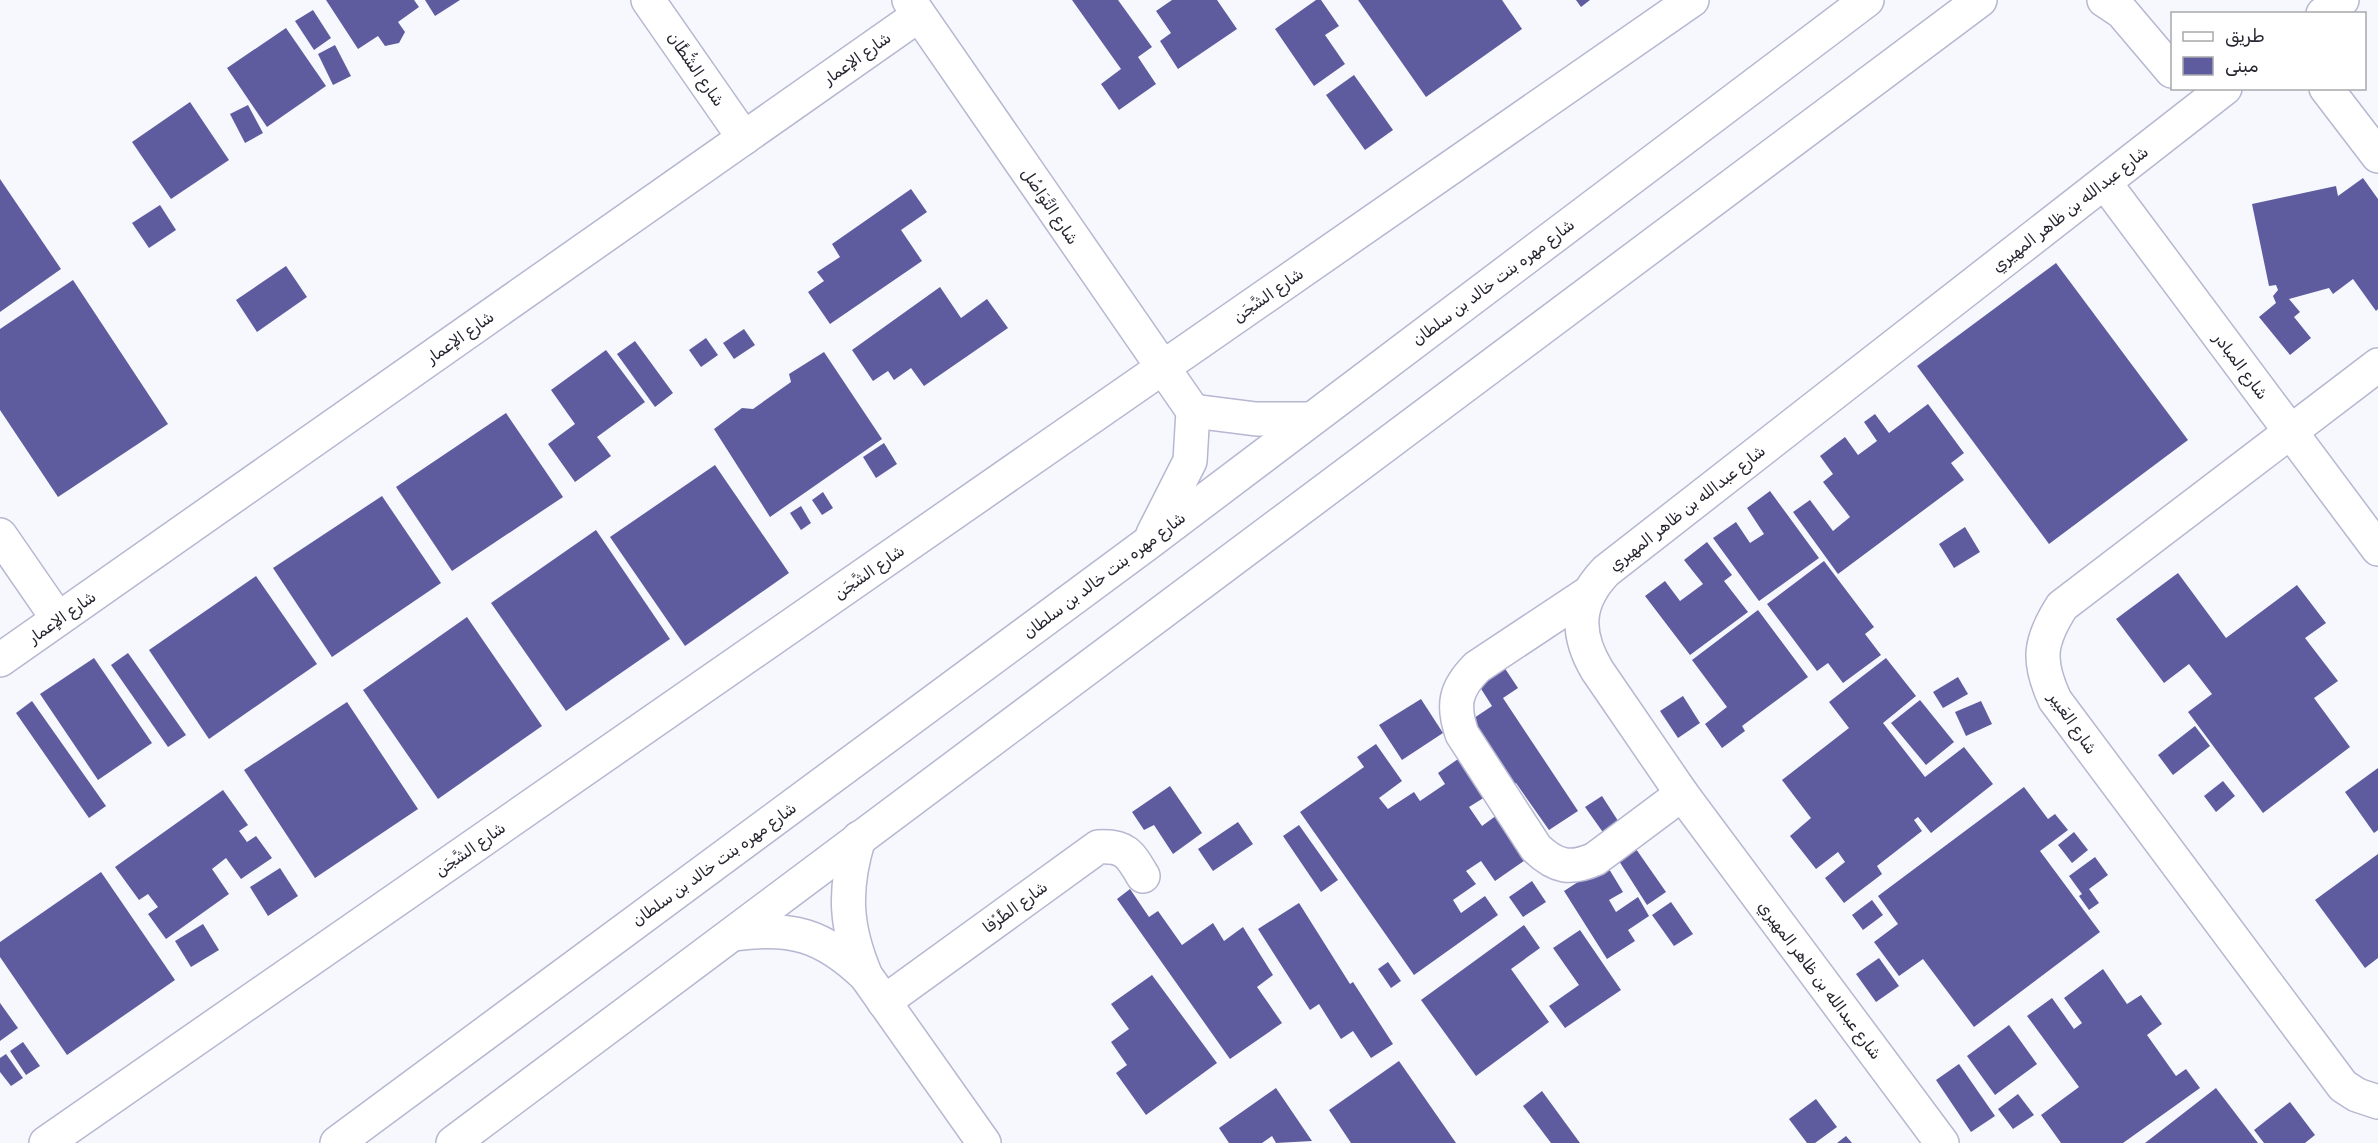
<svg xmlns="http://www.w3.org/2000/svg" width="2378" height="1143" font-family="Rubik,'Noto Naskh Arabic',sans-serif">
	<rect width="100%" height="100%" fill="#f7f8fd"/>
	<g fill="#5e5c9f">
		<path d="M326 0H414L419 7 398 22 405 32 399 43 385 46 378 36 358 49Z"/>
		<path d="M425 0H460L435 16Z"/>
		<path d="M1072 0H1118L1152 47 1138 57 1156 84 1119 110 1101 84 1121 69Z"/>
		<path d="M1172 0H1217L1237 29 1178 69 1160 41 1171 33 1156 11Z"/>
		<path d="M1316 0H1321L1339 26 1325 35 1345 64 1314 86 1275 29Z"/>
		<path d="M1358 0H1502L1522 29 1426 97Z"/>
		<path d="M1576 0H1590L1581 7Z"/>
		<path d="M313 10 331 38 314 50 295 21Z"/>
		<path d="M286 28 326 86 267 127 227 68Z"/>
		<path d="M335 45 351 76 333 85 318 54Z"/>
		<path d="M1354 75 1393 130 1365 150 1326 95Z"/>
		<path d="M190 102 229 160 171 199 132 142Z"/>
		<path d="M248 105 263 133 245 143 230 114Z"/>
		<path d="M2363 178 2378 199V309L2376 311 2353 279 2333 294 2329 288 2289 299 2300 312 2294 317 2311 338 2290 355 2259 317 2276 303 2273 296 2278 290 2276 285 2269 286 2252 204 2336 186 2338 196Z"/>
		<path d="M0 179 61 269 0 312Z"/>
		<path d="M911 189 927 212 901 230 922 261 830 324 808 292 824 281 817 272 840 257 832 244Z"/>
		<path d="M160 205 176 230 149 248 132 223Z"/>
		<path d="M2056 263 2188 440 2049 544 1917 366Z"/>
		<path d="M286 266 307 297 257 332 236 300Z"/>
		<path d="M73 280 168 424 58 497 0 410V329Z"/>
		<path d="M940 287 961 318 987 299 1008 328 924 386 911 368 894 380 888 371 873 381 852 350Z"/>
		<path d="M744 329 755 345 734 359 723 343Z"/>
		<path d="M706 338 718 355 701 367 689 350Z"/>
		<path d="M635 341 673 393 655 407 617 354Z"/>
		<path d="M606 350 645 402 597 437 611 456 575 482 548 444 575 424 551 390Z"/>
		<path d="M824 352 882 439 770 517 714 429 742 408 753 409 791 382 789 374Z"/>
		<path d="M1928 404 1964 453 1951 463 1964 480 1838 574 1793 512 1810 500 1833 531 1850 517 1823 482 1833 474 1820 456 1845 437 1858 455 1877 441 1864 422 1875 414 1889 433Z"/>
		<path d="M506 413 563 497 452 571 396 487Z"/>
		<path d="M884 443 897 464 876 478 863 457Z"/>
		<path d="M715 465 789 573 685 646 610 537Z"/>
		<path d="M1770 491 1819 558 1759 601 1713 538 1736 522 1750 543 1764 534 1747 508Z"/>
		<path d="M823 492 833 508 822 515 812 500Z"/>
		<path d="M382 496 441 583 332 657 273 568Z"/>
		<path d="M801 506 811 523 801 530 790 513Z"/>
		<path d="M1965 527 1980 552 1954 568 1939 544Z"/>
		<path d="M596 530 670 639 566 711 491 603Z"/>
		<path d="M1707 542 1732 575 1724 581 1748 612 1690 655 1645 596 1665 581 1680 601 1703 584 1684 560Z"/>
		<path d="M1824 561 1874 627 1865 634 1881 655 1843 683 1828 663 1817 671 1767 604Z"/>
		<path d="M2178 573 2226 638 2297 585 2326 623 2305 638 2338 681 2314 698 2350 747 2263 813 2188 712 2212 694 2189 664 2164 683 2116 619Z"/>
		<path d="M256 576 317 664 209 739 149 650Z"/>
		<path d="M1758 610 1808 677 1742 726 1745 731 1722 748 1705 724 1727 707 1692 660Z"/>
		<path d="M467 617 542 726 438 799 363 690Z"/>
		<path d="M128 653 186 735 168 747 111 665Z"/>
		<path d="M94 658 152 743 98 780 40 694Z"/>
		<path d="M1886 658 1916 696 1883 723 1925 777 1964 747 1993 784 1931 833 1918 817 1914 820 1922 831 1877 866 1882 874 1844 903 1825 878 1845 862 1838 852 1816 869 1790 836 1811 818 1782 780 1849 728 1829 702Z"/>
		<path d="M1504 667 1518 688 1503 698 1578 811 1549 830 1516 783 1504 791 1471 720 1492 706 1478 684Z"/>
		<path d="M1958 677 1968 694 1943 708 1933 692Z"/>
		<path d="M1683 696 1700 723 1678 738 1660 711Z"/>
		<path d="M1421 699 1443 733 1402 760 1379 725Z"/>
		<path d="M1920 700 1954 742 1926 765 1891 723Z"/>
		<path d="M32 701 106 806 89 818 16 713Z"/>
		<path d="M1981 701 1992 724 1966 736 1955 712Z"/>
		<path d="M347 702 418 809 315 878 244 770Z"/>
		<path d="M2195 726 2210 746 2173 775 2158 755Z"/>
		<path d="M1376 744 1402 781 1379 798 1388 809 1414 792 1420 801 1445 784 1438 773 1458 759 1485 797 1469 807 1482 826 1497 815 1528 858 1495 881 1481 861 1466 871 1476 884 1453 900 1461 913 1485 896 1498 915 1414 975 1300 812 1364 767 1357 757Z"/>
		<path d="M2378 768V830L2374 833 2345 792Z"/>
		<path d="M2223 781 2235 796 2216 812 2204 796Z"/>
		<path d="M1170 786 1202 833 1173 854 1154 825 1144 830 1132 812Z"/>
		<path d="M2024 787 2048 819 2055 814 2068 830 2040 851 2100 932 1974 1027 1923 959 1899 976 1874 942 1898 924 1878 896Z"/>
		<path d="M223 790 248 825 239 831 247 842 256 836 272 858 241 879 226 858 212 869 229 894 166 939 148 914 158 907 148 894 139 900 115 867Z"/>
		<path d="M1602 796 1622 827 1607 838 1585 807Z"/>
		<path d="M1238 822 1253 844 1213 871 1198 849Z"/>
		<path d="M1299 825 1338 880 1321 892 1283 836Z"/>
		<path d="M2074 832 2088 850 2072 863 2058 845Z"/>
		<path d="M1636 849 1666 892 1647 905 1619 861Z"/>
		<path d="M2378 854V958L2365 968 2315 900Z"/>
		<path d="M2095 857 2108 875 2089 889 2099 903 2089 910 2079 896 2082 894 2069 876Z"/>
		<path d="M1606 864 1623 892 1609 900 1616 912 1638 897 1649 916 1628 930 1635 941 1607 959 1564 891Z"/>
		<path d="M280 868 298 896 268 916 250 887Z"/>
		<path d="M101 872 175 980 67 1055 0 957V942Z"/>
		<path d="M1532 881 1546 902 1523 917 1509 897Z"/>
		<path d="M1130 889 1149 917 1158 911 1182 945 1213 923 1224 941 1243 927 1273 975 1257 987 1282 1023 1230 1059 1117 899Z"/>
		<path d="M1872 900 1883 915 1863 930 1852 915Z"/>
		<path d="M1671 902 1693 934 1674 946 1652 915Z"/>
		<path d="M1299 903 1350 984 1353 982 1393 1044 1371 1058 1353 1031 1341 1039 1319 1004 1310 1010 1258 929Z"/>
		<path d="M203 924 219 950 191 967 175 941Z"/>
		<path d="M1524 925 1540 948 1511 969 1549 1022 1476 1076 1421 1000Z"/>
		<path d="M1580 930 1621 990 1565 1028 1549 1006 1579 985 1553 948Z"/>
		<path d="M1879 958 1899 986 1876 1002 1856 974Z"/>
		<path d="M1388 962 1401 981 1391 988 1378 969Z"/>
		<path d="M2103 969 2127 1004 2141 995 2162 1024 2147 1035 2176 1076 2186 1069 2200 1088 2123 1143H2061L2041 1115 2079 1087 2027 1016 2052 998 2074 1029 2082 1023 2064 998Z"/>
		<path d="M1152 975 1217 1063 1146 1115 1116 1073 1127 1065 1111 1042 1129 1029 1111 1004Z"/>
		<path d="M0 1003 18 1028 0 1041Z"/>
		<path d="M2009 1025 2037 1064 1995 1095 1967 1056Z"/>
		<path d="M23 1042 40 1066 26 1075 10 1051Z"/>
		<path d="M6 1054 23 1078 11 1086 0 1072V1058Z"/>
		<path d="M1399 1061 1456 1143H1351L1329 1110Z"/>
		<path d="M1959 1064 1995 1116 1971 1132 1936 1080Z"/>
		<path d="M1276 1088 1312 1141 1276 1143 1272 1136 1262 1143H1229L1219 1128Z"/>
		<path d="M2216 1088 2258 1143H2145Z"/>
		<path d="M1542 1091 1580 1143H1551L1523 1106Z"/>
		<path d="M2018 1094 2034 1115 2013 1129 1998 1109Z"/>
		<path d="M1816 1099 1837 1127 1815 1143H1807L1789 1119Z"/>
		<path d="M2290 1102 2315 1135 2305 1143H2264L2254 1130Z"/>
		<path d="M1846 1136 1852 1143H1837Z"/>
	</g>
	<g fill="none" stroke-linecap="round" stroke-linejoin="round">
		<defs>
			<g id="minor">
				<path d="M648 0 744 138"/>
				<path d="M909 0 1193 411 1190 461 1153 534"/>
				<path d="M2104 0 2122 12 2172 71"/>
				<path d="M2323 14 2342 0"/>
				<path d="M2326 88 2378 156"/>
				<path d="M2105 183 2378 549"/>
				<path d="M2378 365 2062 606C2039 642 2037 661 2055 700L2343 1086 2357 1095 2378 1102"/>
				<path d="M1193 411 1256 419H1311"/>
				<path d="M0 535 58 619"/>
				<path d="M1590 592 1477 667C1455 689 1452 705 1462 734L1536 848C1556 867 1570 870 1595 859L1682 794"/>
				<path d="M0 660 919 15"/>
				<path d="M859 838C843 890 845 927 866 976L984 1143"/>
				<path d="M734 934C791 926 823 935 865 975"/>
				<path d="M884 1002 1098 847C1125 845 1130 854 1143 876"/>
				<path d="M46 1143 1692 0"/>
				<path d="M337 1143 1148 543 1867 0"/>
				<path d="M453 1143 1980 0"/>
				<path d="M1942 1143 1682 794 1597 670C1575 633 1576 602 1606 571L2225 88"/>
			</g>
		</defs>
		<use href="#minor" stroke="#b6b7d1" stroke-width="36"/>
		<use href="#minor" stroke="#fff" stroke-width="33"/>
	</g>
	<g text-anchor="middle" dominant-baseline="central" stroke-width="6" stroke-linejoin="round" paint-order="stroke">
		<g font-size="16" fill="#262630" stroke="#fff">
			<text transform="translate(857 58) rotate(-35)">شارع الإعمار</text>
			<text transform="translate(696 69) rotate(55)">شارع الشُّطَّان</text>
			<text transform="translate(1050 206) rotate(56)">شارع التَّوَاصُل</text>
			<text transform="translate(2070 209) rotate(-38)">شارع عبدالله بن ظاهر المهيري</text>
			<text transform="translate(1493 282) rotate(-37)">شارع مهره بنت خالد بن سلطان</text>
			<text transform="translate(1268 295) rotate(-35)">شارع الشَّجَن</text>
			<text transform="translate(460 337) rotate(-35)">شارع الإعمار</text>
			<text transform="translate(2241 366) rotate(53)">شارع المبادر</text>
			<text transform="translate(1687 508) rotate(-38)">شارع عبدالله بن ظاهر المهيري</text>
			<text transform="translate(869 572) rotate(-35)">شارع الشَّجَن</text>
			<text transform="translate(1104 575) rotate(-37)">شارع مهره بنت خالد بن سلطان</text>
			<text transform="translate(62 617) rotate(-35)">شارع الإعمار</text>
			<text transform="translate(2073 723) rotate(55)">شارع العَبِير</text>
			<text transform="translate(470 849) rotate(-35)">شارع الشَّجَن</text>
			<text transform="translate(714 864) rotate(-36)">شارع مهره بنت خالد بن سلطان</text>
			<text transform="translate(1015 907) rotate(-36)">شارع الطَّرْفا</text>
			<text transform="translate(1820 980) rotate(53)">شارع عبدالله بن ظاهر المهيري</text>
		</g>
	</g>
	<rect x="2171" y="12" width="195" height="78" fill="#ffffff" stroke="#a8a8ac" stroke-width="1.5"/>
	<rect x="2183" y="32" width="30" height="9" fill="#ffffff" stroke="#a8a8ac" stroke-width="1.5"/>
	<text x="2225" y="42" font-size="18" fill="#262630">طريق</text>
	<rect x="2183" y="57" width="30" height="18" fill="#5e5c9f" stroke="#a8a8ac" stroke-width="1.5"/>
	<text x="2225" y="72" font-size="18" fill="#262630">مبنى</text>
</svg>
